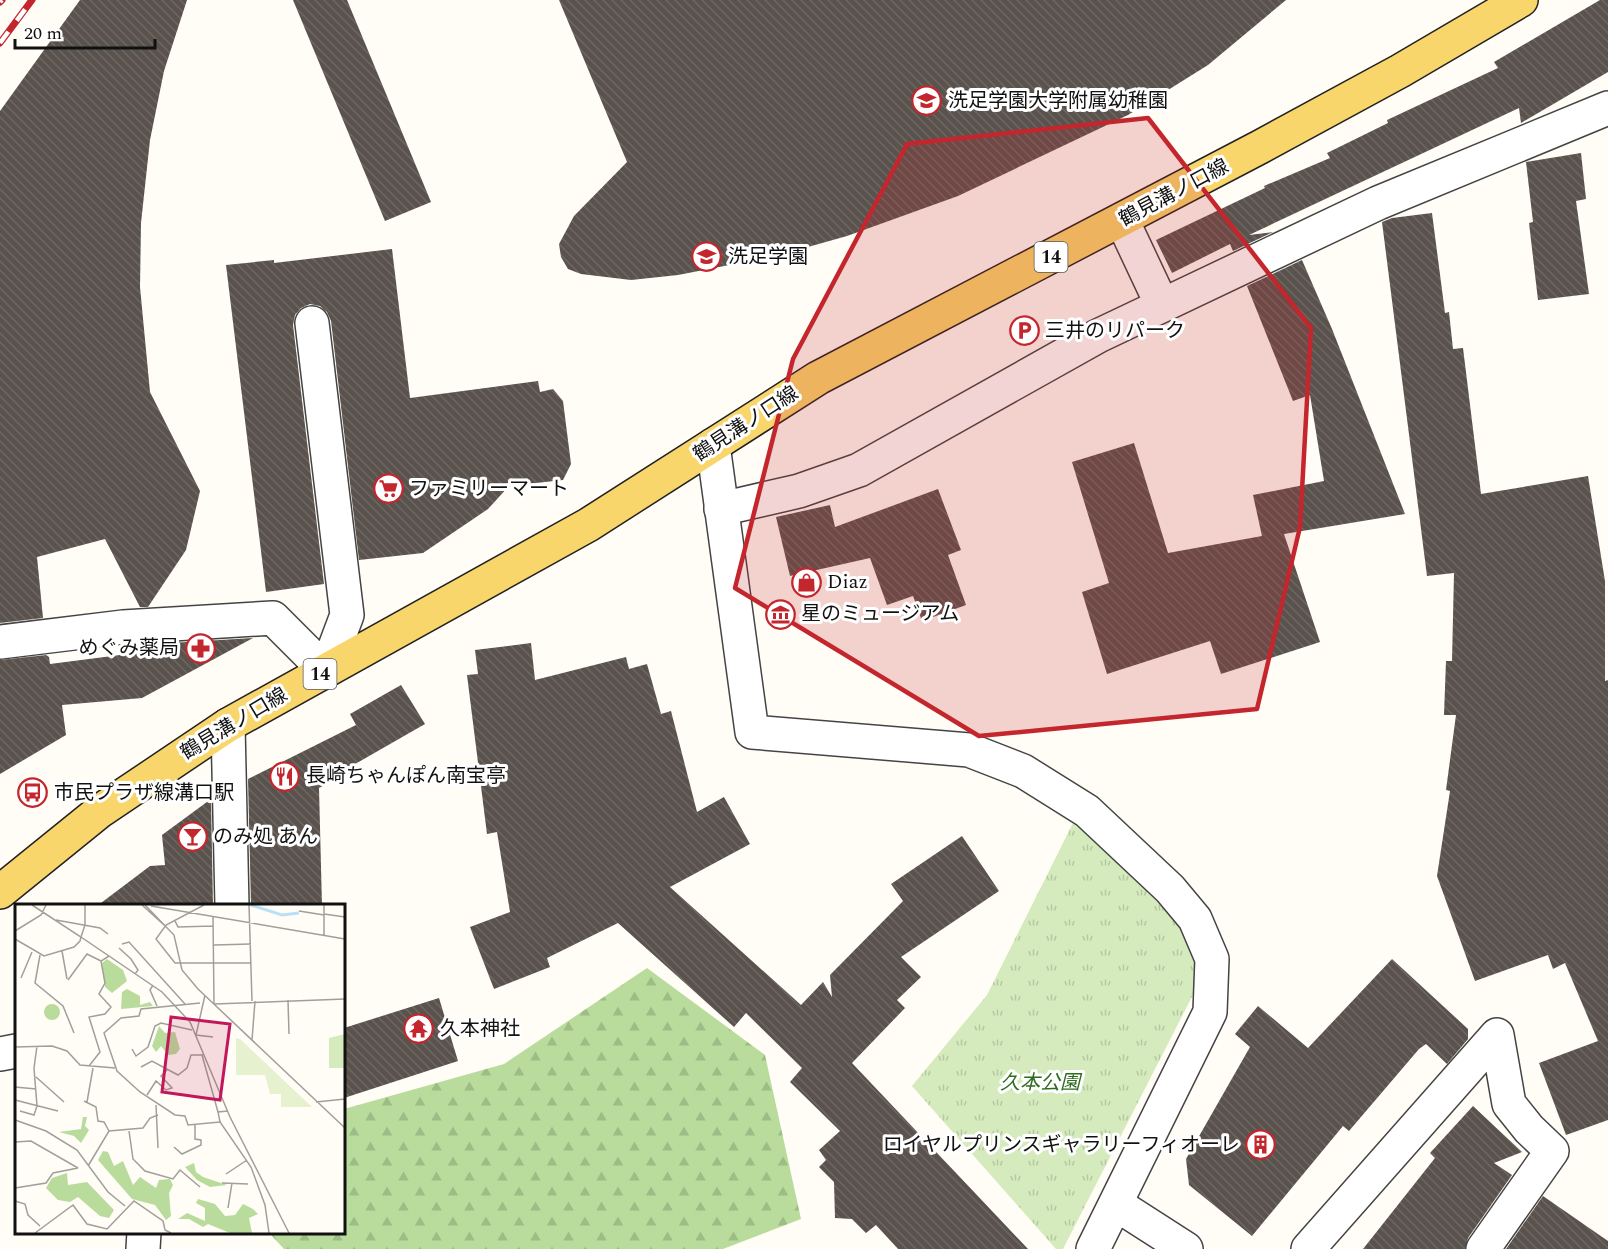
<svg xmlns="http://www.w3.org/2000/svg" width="1608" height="1249" font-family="Spectral,'Noto Sans JP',serif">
	<defs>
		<pattern id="grass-tufts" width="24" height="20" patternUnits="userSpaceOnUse" patternTransform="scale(1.5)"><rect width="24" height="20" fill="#d5ebbd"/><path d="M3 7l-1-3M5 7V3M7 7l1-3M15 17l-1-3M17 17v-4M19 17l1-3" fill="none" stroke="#b6c8a1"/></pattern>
		<pattern id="forest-firs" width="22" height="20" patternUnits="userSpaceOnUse" patternTransform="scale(1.5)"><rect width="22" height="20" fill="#b9dc9c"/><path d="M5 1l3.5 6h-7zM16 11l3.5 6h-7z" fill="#9ebc85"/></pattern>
		<pattern id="building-back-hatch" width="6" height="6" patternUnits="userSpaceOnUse" patternTransform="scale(1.5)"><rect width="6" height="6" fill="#5a524d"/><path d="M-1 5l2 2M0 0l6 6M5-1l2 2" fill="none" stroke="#6d6662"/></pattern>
	</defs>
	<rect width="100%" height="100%" fill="#fffdf5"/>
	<path fill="url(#grass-tufts)" d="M1075 819 1194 939 1199 983 1063 1249H1056L912 1086 987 995Z"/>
	<path fill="url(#forest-firs)" d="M647 968 765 1055 801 1219 723 1249H284L272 1236 273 1233 344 1232V1109L504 1064Z"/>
	<g fill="url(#building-back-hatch)">
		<path d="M80 0H187L164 71 150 140 141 223 140 287 150 392 200 491 186 550 148 607H140L105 539 37 557 43 618 0 623V111Z"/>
		<path d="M293 0H347L431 202 385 221Z"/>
		<path d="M559 0H1286L1208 65 1128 115 958 196 847 236 776 256 678 275 631 280 581 274 568 269 561 257 559 244 574 216 627 162Z"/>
		<path d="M1600 0H1608V72L1521 123 1519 108 1249 235 1273 232 1233 251 1230 244 1172 273 1156 240 1265 188 1264 186 1330 158 1327 153 1388 123 1387 120 1498 68 1494 62Z"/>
		<path d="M1581 153 1586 199 1576 201 1589 294 1538 300 1529 223 1533 222 1526 162Z"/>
		<path d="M1432 213 1445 313 1449 312 1453 349 1463 348 1481 494 1588 476 1605 581V681L1608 680V1120L1566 1135 1539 1063 1598 1041 1565 963 1553 969 1548 955 1475 981 1437 876 1450 791 1446 790 1456 715H1444L1446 661H1452L1454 573 1427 576 1382 222 1392 218Z"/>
		<path d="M392 249 410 398 538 381 540 392 553 389 563 401 571 464 563 480 509 486 488 509 423 553 359 560 331 321 327 312 320 306 310 304 301 308 295 315 293 325 324 584 266 592 226 265 274 260V263Z"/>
		<path d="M1302 260 1332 329 1405 514 1284 534 1320 642 1221 674 1210 641 1107 674 1082 592 1109 583 1072 462 1134 443 1168 553 1262 536 1253 495 1324 481 1310 395 1293 401 1247 286Z"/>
		<path d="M938 489 961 550 948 555 966 605 922 621 913 596 887 605 870 558 790 576 776 517 830 505 835 527Z"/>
		<path d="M253 638 142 698 62 705 66 735 0 774V660L46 655 49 657 50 664 120 655V646Z"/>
		<path d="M531 643 535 680 626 657 629 669 647 664 661 714 671 711 697 812 724 797 750 844 670 887 801 1005 823 982 832 997 830 975 903 901 891 884 962 836 999 891 901 957 921 977 897 1000 905 1008 852 1063 1028 1249H898L876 1225 866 1233 852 1219 835 1218 834 1182 819 1167 826 1160 819 1150 840 1131 790 1082 802 1068 746 1013 734 1027 618 923 547 958 550 967 494 989 470 927 510 912 497 832 487 834 467 675 478 674 475 650Z"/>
		<path d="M401 685 425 724 329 779 330 782 319 788 322 906H251L248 779 356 725 350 714Z"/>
		<path d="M211 799 213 906H97L150 866 165 865 162 835Z"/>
		<path d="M1392 959 1468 1029V1039L1447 1064 1426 1044 1419 1049 1349 1131 1343 1126 1252 1236 1189 1185 1186 1159 1250 1047 1235 1034 1258 1006 1308 1048Z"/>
		<path d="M439 998 458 1061 344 1098V1028Z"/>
		<path d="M1473 1106 1522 1152 1494 1163 1512 1175 1468 1238 1465 1249H1363L1435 1158 1430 1153Z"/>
		<path d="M1543 1196 1608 1241V1249H1506Z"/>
	</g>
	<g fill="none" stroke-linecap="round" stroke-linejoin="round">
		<defs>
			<g id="street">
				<path d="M1122 220 1162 305"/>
				<path d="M713 445 752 732 969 750 1023 771 1087 811 1170 889 1195 919 1212 959 1210 1012 1093 1249"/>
				<path d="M721 509 799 491 859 470 1098 336 1378 203 1608 108"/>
				<path d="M0 642 123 627 273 618 326 671 347 615 312 323"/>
				<path d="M228 725 232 906"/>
				<path d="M0 1054 16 1051"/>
				<path d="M1116 1204 1186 1249"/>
				<path d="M143 1249 144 1232"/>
				<path d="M1308 1249 1497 1035 1509 1104 1529 1129 1552 1151 1483 1249"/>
			</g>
			<path id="primary" d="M0 892 100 811 228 725 588 525 818 378 1260 147 1400 71 1521 0"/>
		</defs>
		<use href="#street" stroke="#444" stroke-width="36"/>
		<use href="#primary" stroke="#222" stroke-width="36"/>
		<use href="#street" stroke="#fff" stroke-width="33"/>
		<use href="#primary" stroke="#f9d66b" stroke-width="33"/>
		<defs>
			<g id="rail">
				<path d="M0 2 2 0"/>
				<path d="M0 43 32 0"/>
			</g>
		</defs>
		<use href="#rail" stroke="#c4262e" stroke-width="7"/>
		<use href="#rail" stroke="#fff" stroke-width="4.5" stroke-dasharray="14" stroke-linecap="butt"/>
	</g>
	<path fill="#c4262e" fill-opacity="0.2" stroke="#c4262e" stroke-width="4.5" stroke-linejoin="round" d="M1148 118 1311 328 1300 527 1257 709 979 736 735 588 793 359 907 144Z"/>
	<defs>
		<symbol id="school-ring" viewBox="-11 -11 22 22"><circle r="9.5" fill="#fff" stroke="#c4262e" stroke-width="1.5"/><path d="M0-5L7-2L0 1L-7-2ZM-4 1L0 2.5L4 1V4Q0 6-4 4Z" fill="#c4262e"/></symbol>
		<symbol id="university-ring" viewBox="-11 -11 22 22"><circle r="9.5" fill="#fff" stroke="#c4262e" stroke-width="1.5"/><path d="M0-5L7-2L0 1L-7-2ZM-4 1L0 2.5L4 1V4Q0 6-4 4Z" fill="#c4262e"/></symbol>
		<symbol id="parking-ring" viewBox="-11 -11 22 22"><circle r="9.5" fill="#fff" stroke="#c4262e" stroke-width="1.5"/><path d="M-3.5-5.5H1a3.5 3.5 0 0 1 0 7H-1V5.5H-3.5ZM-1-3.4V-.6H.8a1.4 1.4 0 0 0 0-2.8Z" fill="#c4262e"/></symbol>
		<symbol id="supermarket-ring" viewBox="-11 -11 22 22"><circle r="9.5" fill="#fff" stroke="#c4262e" stroke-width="1.5"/><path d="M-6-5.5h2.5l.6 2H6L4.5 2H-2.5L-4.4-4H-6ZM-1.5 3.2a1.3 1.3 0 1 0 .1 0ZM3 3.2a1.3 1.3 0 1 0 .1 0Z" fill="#c4262e"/></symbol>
		<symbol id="shop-ring" viewBox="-11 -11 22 22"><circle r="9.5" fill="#fff" stroke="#c4262e" stroke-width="1.5"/><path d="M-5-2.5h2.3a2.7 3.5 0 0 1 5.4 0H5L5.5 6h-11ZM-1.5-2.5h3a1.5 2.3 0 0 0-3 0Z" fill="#c4262e"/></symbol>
		<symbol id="museum-ring" viewBox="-11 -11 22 22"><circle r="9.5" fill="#fff" stroke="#c4262e" stroke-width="1.5"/><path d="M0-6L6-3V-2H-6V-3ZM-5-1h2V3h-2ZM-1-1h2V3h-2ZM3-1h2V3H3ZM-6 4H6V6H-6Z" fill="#c4262e"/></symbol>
		<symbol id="pharmacy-ring" viewBox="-11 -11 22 22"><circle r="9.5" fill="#fff" stroke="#c4262e" stroke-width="1.5"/><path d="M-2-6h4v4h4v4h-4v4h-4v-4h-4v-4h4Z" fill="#c4262e"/></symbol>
		<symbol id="restaurant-ring" viewBox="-11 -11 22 22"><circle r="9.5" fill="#fff" stroke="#c4262e" stroke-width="1.5"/><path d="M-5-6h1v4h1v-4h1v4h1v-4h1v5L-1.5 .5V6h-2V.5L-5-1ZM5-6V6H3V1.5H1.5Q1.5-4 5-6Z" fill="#c4262e"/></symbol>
		<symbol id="bus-ring" viewBox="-11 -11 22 22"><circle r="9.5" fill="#fff" stroke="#c4262e" stroke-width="1.5"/><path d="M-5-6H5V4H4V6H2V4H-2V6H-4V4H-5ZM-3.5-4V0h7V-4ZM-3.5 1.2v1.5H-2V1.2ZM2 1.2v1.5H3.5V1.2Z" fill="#c4262e"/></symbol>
		<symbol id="bar-ring" viewBox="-11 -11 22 22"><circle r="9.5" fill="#fff" stroke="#c4262e" stroke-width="1.5"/><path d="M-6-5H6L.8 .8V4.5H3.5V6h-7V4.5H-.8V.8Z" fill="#c4262e"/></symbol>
		<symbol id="temple-ring" viewBox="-11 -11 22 22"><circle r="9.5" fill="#fff" stroke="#c4262e" stroke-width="1.5"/><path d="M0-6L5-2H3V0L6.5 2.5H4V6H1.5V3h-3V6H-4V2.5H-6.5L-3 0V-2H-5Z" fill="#c4262e"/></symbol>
		<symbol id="building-ring" viewBox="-11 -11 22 22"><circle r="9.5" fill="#fff" stroke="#c4262e" stroke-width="1.5"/><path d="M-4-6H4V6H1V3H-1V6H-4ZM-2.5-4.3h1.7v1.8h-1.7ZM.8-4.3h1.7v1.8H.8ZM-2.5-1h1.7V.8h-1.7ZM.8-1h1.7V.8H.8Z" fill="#c4262e"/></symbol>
	</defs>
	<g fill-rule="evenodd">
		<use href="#school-ring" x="910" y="84" width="33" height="33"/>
		<use href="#university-ring" x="690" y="240" width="33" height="33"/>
		<use href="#parking-ring" x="1008" y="314" width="33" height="33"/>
		<use href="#supermarket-ring" x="372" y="472" width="33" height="33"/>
		<use href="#shop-ring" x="790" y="566" width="33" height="33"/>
		<use href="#museum-ring" x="764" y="598" width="33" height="33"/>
		<use href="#pharmacy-ring" x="184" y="632" width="33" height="33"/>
		<use href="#restaurant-ring" x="268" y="760" width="33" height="33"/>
		<use href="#bus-ring" x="16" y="776" width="33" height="33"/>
		<use href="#bar-ring" x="176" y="820" width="33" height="33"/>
		<use href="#temple-ring" x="402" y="1012" width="33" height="33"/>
		<use href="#building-ring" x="1244" y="1128" width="33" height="33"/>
	</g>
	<g text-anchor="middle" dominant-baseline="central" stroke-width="6" stroke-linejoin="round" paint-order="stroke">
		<g fill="#fff" stroke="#585858" stroke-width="1.5">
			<rect x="1034.5" y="242" width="33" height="30" rx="4.5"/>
			<rect x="303.5" y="659" width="33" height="30" rx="4.5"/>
		</g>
		<g font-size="18" font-weight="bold" fill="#111">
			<text x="1051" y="257">14</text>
			<text x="320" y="674">14</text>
		</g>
		<g font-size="20" fill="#111" stroke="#fff" text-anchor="start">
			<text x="948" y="101">洗足学園大学附属幼稚園</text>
			<text x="728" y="257">洗足学園</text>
			<text x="1045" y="331">三井のリパーク</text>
			<text x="409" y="489">ファミリーマート</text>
			<text x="827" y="582">Diaz</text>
			<text x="801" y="614">星のミュージアム</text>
			<text x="179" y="648" text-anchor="end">めぐみ薬局</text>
			<text x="306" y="776">長崎ちゃんぽん南宝亭</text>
			<text x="54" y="793">市民プラザ線溝口駅</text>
			<text x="213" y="837">のみ処 あん</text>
			<text x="440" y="1029">久本神社</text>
			<text x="1240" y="1145" text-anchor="end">ロイヤルプリンスギャラリーフィオーレ</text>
		</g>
		<g font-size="20" fill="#111" stroke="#fff">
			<text transform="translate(1174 193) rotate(-28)">鶴見溝ノ口線</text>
			<text transform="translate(746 424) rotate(-33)">鶴見溝ノ口線</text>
			<text transform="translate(234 724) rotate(-31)">鶴見溝ノ口線</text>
		</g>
		<g font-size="20" font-style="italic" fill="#2f6b1f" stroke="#fff">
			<text x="1040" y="1083">久本公園</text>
		</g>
	</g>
	<g transform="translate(15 904)">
		<rect width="330" height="330" fill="#fffdf5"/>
		<path d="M330 130V164H314V134Z" fill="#d5ebbd"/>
		<path d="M92 55 108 66 112 77 97 89 90 83 87 59ZM112 85 125 92V101L135 98 138 102 106 105 107 88ZM29 108a8 8 0 1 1 16 0a8 8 0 1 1-16 0ZM144 122 150 129 160 128 165 145 161 150 153 151 146 142 141 148 137 142ZM68 213H72L70 222 74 226 66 239 59 232 44 228 66 225ZM88 247 93 248 99 262 108 257 118 281 125 273 141 284 144 276 155 275 158 281 154 289 156 312 151 316 140 301 117 295 83 256ZM179 259 181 268 188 273 212 281 195 283 182 276 170 263ZM52 269 53 281 72 278 99 306 94 314 85 312 63 293 55 298 43 296 31 284 37 274ZM183 295 200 300 210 312 220 311 228 300 238 305 243 310 234 314 237 329H215L193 320 188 323 174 315H163L172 309 190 317V304L181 299Z" fill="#b9dc9c"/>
		<path d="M221 134 225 135 297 203H266V190H255L250 171H221Z" fill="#e6f2cf"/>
		<path fill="none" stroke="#b9e0f7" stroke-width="3" d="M236 1 267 11 284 9"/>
		<path fill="none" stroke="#a09f9a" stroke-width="1.5" d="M70 1V21L66 33 147 88 175 118 215 213 274 329M127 1 149 21M130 1 159 31 167 66 183 85 330 224M189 1 151 21 141 35 160 59H236M234 1 237 97M136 2 330 35M284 7 309 11M309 10 330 13M198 13 199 100M41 16 85 24 93 30M160 17 163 23 198 22M0 27 26 11 31 1M309 32V1M0 35 29 52 59 43 65 37 66 33 17 1M107 40 114 38 170 100M199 41 236 40M104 44 116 55 123 66 120 70M47 47 52 75M25 51 20 79 48 102 59 129M6 74 17 48M53 76 72 50 86 57M138 81 135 86 142 102M190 91 181 131 198 133M273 96 274 130M185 99 126 105 124 112 106 114 89 129 102 167 125 188 160 211 170 212 173 221 205 218M199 100 330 95M237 136 240 97M0 143 37 142 52 147 65 161 100 164M117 145 121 152 133 143 140 122 146 119 177 126M187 151 203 208M74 162 85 148 74 113 90 110 96 103 84 90 90 79 86 57 94 52M126 163 137 157 163 171 172 164 176 151H188M21 173 49 198M0 183 21 185M132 191 141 177 151 186 157 184 146 172 152 166M0 196 43 207M69 197 81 203 83 217 89 218 94 227M72 198 78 164M301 198 330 195M141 201 143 244M5 207 19 211 22 202 19 164 22 142M213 207 203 208 205 218 236 263 250 301 254 329M0 216 31 227 62 246 93 288 110 302M114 227 118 255 130 267 158 275 165 266 185 283M0 238 16 237 63 264M159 243 167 250 186 241V236L180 235V221M73 262 94 227 128 224 135 214 143 211M211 270 232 256M207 279 233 280M0 284 31 279 38 269 63 264M0 297 10 300 13 311 25 322M213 304 217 279M20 329 58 301 72 320 92 325 119 297 148 317 150 326 156 329"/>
		<path fill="#c2185b" fill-opacity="0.15" stroke="#c2185b" stroke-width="3" d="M156 113 215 120 205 196 147 188Z"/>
		<rect width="330" height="330" fill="none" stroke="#111" stroke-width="3"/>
	</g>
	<path d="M15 39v9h140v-9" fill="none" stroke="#111111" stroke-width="3"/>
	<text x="24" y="39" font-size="18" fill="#111111" stroke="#ffffff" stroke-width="4.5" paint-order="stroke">20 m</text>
</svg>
